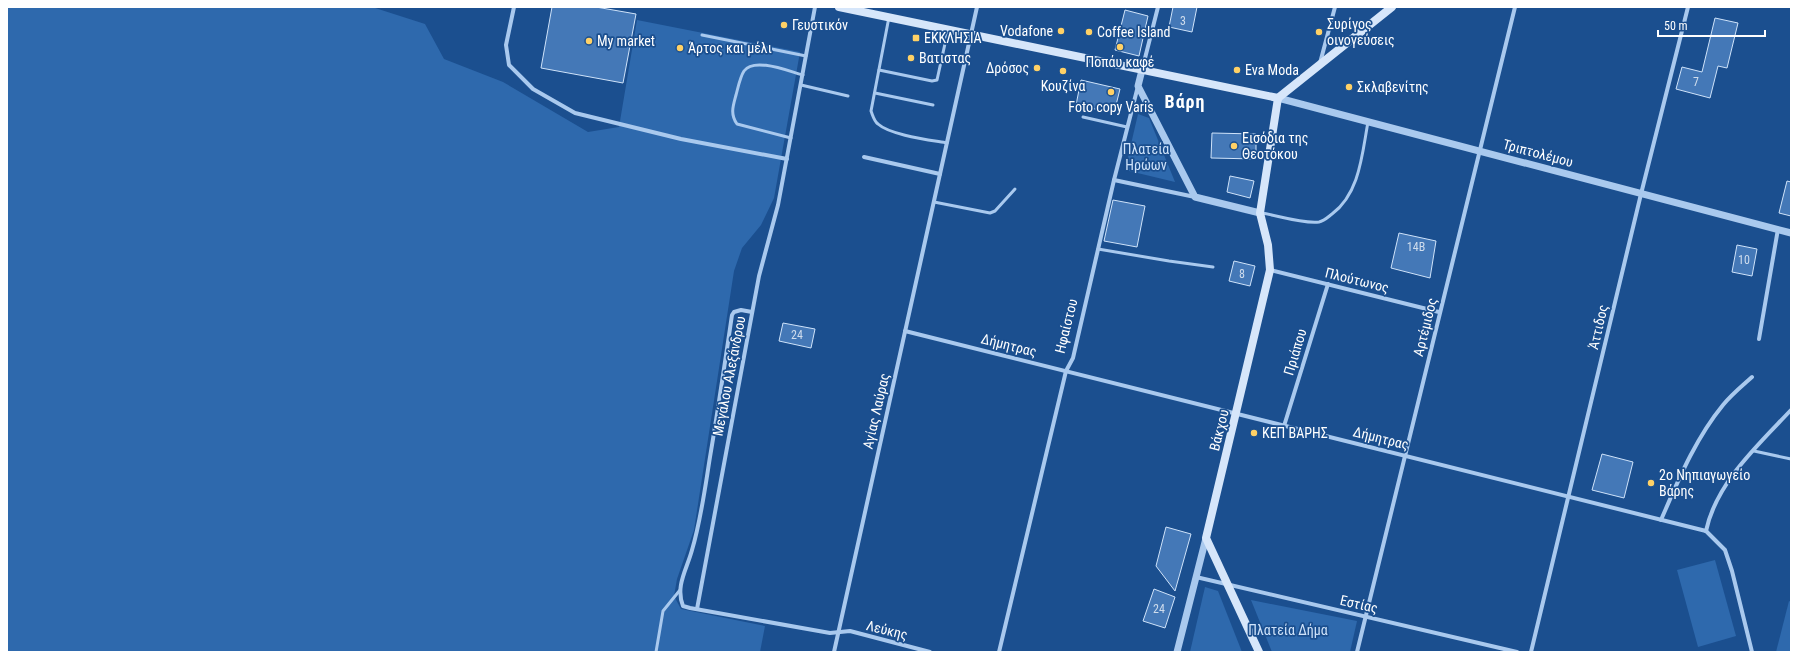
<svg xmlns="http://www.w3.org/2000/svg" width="1798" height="659" font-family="'Roboto Condensed',sans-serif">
	<rect width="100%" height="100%" fill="#1b4f8f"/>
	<g fill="#2e69ad">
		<path d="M7 7H372L425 24 444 59 503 82 588 132 619 127 637 20 800 52 774 198 761 225 742 248 734 271 694 530 677 579 674 596 681 609 765 626 760 652H7Z"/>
		<path d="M1138 114 1149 118 1175 182 1125 170Z"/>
		<path d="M1715 560 1736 636 1698 647 1677 570Z"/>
		<path d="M1205 587 1218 591 1242 652H1190Z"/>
		<path d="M1251 600 1357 621 1350 652H1272Z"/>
		<path d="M1789 601 1791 602V652H1776Z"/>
	</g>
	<g fill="#4478b7" stroke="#cfe3fa">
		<path d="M552 7H596L636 14 623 83 541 68Z"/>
		<path d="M1173 7H1197L1192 32 1169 27Z"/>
		<path d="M1125 10 1148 16 1139 56 1115 50Z"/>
		<path d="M1715 18 1738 23 1727 68 1718 66 1710 98 1676 89 1682 67 1702 72Z"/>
		<path d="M1081 80 1120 89 1114 113 1076 105Z"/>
		<path d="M1212 133 1256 134V159L1211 158Z"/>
		<path d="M1230 176 1254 181 1250 198 1227 192Z"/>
		<path d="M1787 181 1791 182V216L1779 213Z"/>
		<path d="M1113 200 1145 206 1137 247 1104 241Z"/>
		<path d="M1399 233 1436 241 1430 278 1391 268Z"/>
		<path d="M1737 245 1757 249 1752 276 1732 272Z"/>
		<path d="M1234 261 1255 266 1250 286 1229 281Z"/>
		<path d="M783 323 815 329 811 348 779 341Z"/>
		<path d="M1602 454 1633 462 1624 498 1592 490Z"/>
		<path d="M1166 527 1191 534 1175 591 1156 566Z"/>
		<path d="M1154 589 1175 597 1165 628 1143 621Z"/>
	</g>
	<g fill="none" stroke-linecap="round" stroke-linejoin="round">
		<g stroke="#a9c9ee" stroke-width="3">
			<path d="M889 17 871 111C873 116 874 121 878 124 890 135 930 140 947 143"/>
			<path d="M702 35 806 56"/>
			<path d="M879 70 932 81 937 80 948 30"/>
			<path d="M801 85 848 96"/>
			<path d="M875 93 933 105"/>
			<path d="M1083 117 1127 127"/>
			<path d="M791 138 737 124C730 114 733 106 736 95 738 88 740 77 744 71 754 57 788 71 803 75"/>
			<path d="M934 202 990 213 995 211 1015 189"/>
			<path d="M1262 213C1279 216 1303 224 1319 222 1324 221 1328 217 1332 214 1360 193 1362 154 1368 122"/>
			<path d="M1098 249 1169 261 1213 267"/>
			<path d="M1754 451 1791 459"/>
			<path d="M656 652 663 611 680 590"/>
		</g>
		<g stroke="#a9c9ee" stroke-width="4">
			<path d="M514 7 506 45 509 65 533 89 575 113 681 139 787 159"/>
			<path d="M1320 63 1335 7"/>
			<path d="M1142 70 1158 7"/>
			<path d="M864 157 940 174"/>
			<path d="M1114 180 1195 197"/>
			<path d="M1270 270 1439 312"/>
			<path d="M752 312 741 310 734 312 732 315C725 362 718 410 710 457 705 488 701 520 692 550 687 569 675 586 683 606L690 608 830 633 850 631 930 652"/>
			<path d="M905 331 1706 531"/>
			<path d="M1759 339 1778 229"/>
			<path d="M1284 426 1328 284"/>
			<path d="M1661 520C1678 481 1695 439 1723 405 1731 395 1742 386 1752 377"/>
			<path d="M1706 531C1716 483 1758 445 1791 410"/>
			<path d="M1706 531 1725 550 1732 571 1752 652"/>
			<path d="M1196 577 1517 652"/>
			<path d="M697 609 759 276 778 205 815 7"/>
			<path d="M834 652 977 7"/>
			<path d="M999 652 1066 371 1073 358 1114 180 1138 86"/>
			<path d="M1357 652 1515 7"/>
			<path d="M1531 652 1641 194 1688 7"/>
		</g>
		<g stroke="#a9c9ee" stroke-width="7">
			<path d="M1142 70 1138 86 1195 197 1260 213"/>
			<path d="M1278 98 1791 233"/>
			<path d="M1177 652 1206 538"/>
		</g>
		<g stroke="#d6e6fa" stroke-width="8">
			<path d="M839 7 1278 98"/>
			<path d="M1278 98 1392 7"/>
			<path d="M1259 652 1206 538 1270 270 1268 245 1260 213 1278 98"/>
		</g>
	</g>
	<g fill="#ffd166" stroke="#1b4f8f" stroke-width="1.5">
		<circle cx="784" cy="25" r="4"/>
		<circle cx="1061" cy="31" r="4"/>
		<circle cx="1089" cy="32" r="4"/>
		<circle cx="1319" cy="32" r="4"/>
		<rect x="912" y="34" width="8" height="8" rx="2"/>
		<circle cx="589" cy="41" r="4"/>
		<circle cx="1120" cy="47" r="4"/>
		<circle cx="680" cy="48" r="4"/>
		<circle cx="911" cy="58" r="4"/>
		<circle cx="1037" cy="68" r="4"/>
		<circle cx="1237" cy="70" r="4"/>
		<circle cx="1063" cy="71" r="4"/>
		<circle cx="1349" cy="87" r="4"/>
		<circle cx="1111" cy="92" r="4"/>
		<circle cx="1234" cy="146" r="4"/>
		<circle cx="1254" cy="433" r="4"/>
		<circle cx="1651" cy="483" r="4"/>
	</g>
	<g text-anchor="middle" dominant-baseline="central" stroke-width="3.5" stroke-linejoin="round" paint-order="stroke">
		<g font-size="12" fill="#d0dded">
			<text x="1183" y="21">3</text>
			<text x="1696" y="82">7</text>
			<text x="1416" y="247">14B</text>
			<text x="1744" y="260">10</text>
			<text x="1242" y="274">8</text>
			<text x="797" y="335">24</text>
			<text x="1159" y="609">24</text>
		</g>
		<g font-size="14" fill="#fff" stroke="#1b4f8f" text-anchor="start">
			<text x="1327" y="24">Συρίγος<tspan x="1327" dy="16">οινογεύσεις</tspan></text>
			<text x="792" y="25">Γευστικόν</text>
			<text x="1053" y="31" text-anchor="end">Vodafone</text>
			<text x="1097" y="32">Coffee Island</text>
			<text x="924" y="38">ΕΚΚΛΗΣΙΑ</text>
			<text x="597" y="41">My market</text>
			<text x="688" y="48">Άρτος και μέλι</text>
			<text x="919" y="58">Βατιστας</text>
			<text x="1120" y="62" text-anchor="middle">Ποπάυ καφέ</text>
			<text x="1029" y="68" text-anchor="end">Δρόσος</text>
			<text x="1245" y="70">Eva Moda</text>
			<text x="1063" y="86" text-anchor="middle">Κουζίνα</text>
			<text x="1357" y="87">Σκλαβενίτης</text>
			<text x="1111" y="107" text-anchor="middle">Foto copy Varis</text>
			<text x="1242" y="138">Εισόδια της<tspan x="1242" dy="16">Θεοτόκου</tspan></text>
			<text x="1262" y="433">ΚΕΠ ΒΑΡΗΣ</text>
			<text x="1659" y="475">2ο Νηπιαγωγείο<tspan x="1659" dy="16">Βάρης</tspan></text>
		</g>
		<g font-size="14" fill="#cfe3fa" stroke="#1b4f8f">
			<text x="1146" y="149">Πλατεία<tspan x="1146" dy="16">Ηρώων</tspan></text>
			<text x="1288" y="630">Πλατεία Δήμα</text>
		</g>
		<g font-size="14" fill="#fff" stroke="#1b4f8f">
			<text transform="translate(1538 153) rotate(15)">Τριπτολέμου</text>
			<text transform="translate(1357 280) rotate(14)">Πλούτωνος</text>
			<text transform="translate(1066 326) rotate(-76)">Ηφαίστου</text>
			<text transform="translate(1425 327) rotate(-76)">Αρτέμιδος</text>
			<text transform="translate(1598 327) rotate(-77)">Άττιδος</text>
			<text transform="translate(1009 345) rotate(14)">Δήμητρας</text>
			<text transform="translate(1295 352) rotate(-73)">Πριάπου</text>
			<text transform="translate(729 376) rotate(-79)">Μεγάλου Αλεξάνδρου</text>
			<text transform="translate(876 411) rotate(-77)">Αγίας Λαύρας</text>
			<text transform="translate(1219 430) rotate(-76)">Βάκχου</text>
			<text transform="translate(1381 438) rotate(14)">Δήμητρας</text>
			<text transform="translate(1359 604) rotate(13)">Εστίας</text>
			<text transform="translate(887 630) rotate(14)">Λεύκης</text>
		</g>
		<g font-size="18" font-weight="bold" letter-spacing="1" fill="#fff" stroke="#1b4f8f">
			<text x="1185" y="101">Βάρη</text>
		</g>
	</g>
	<rect width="1798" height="659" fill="none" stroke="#ffffff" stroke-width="16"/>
	<path d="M1658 30v6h107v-6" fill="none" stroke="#ffffff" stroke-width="2"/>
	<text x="1664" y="30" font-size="12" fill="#ffffff" stroke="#1b4f8f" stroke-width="3" paint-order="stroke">50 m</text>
</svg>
